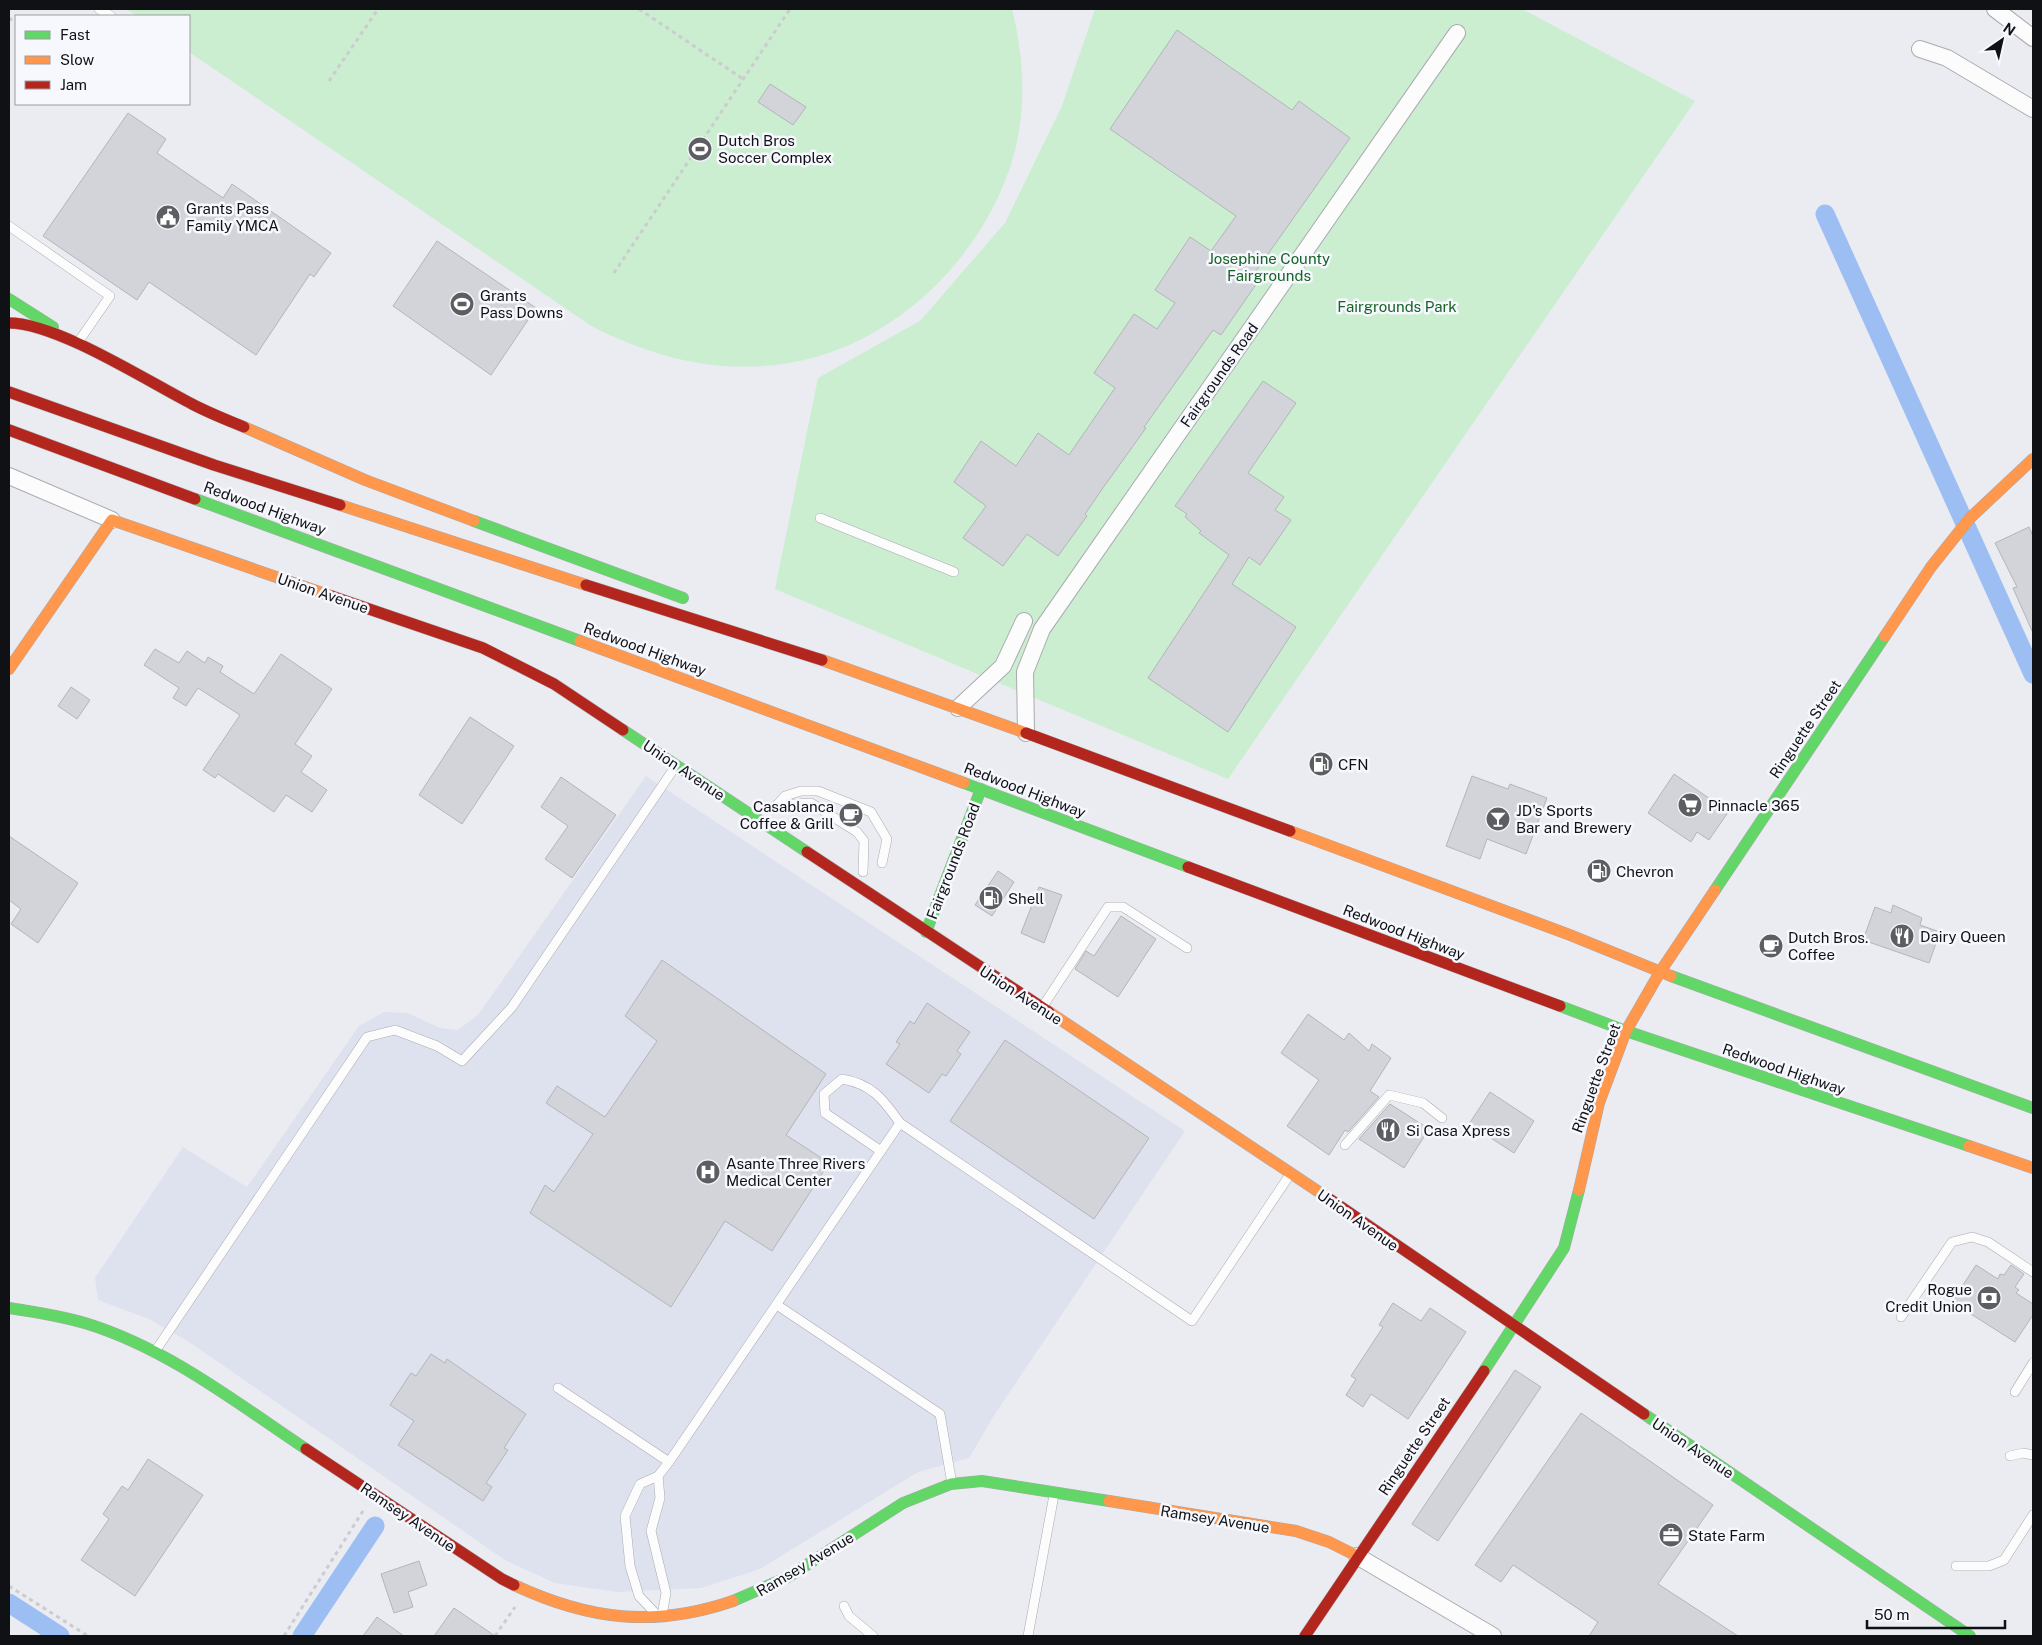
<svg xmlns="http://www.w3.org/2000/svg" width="2042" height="1645" font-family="'Public Sans',sans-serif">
	<rect width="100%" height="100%" fill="#eaecf2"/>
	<path fill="#dee2ef" d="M646 776 1185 1131 995 1414 969 1458 918 1472 760 1569 701 1588 617 1592 555 1583 505 1560 192 1344 149 1319 98 1300 95 1278 183 1147 247 1187 359 1026 384 1012 408 1013 440 1028 458 1030 478 1015Z"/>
	<g fill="#cbedd0">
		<path d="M126 9H1012C1024 57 1027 110 1013 158 981 264 886 353 775 365 708 372 652 356 593 327L189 52V16H137Z"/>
		<path d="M1095 9H1522L1695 101 1228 779 775 589 818 378 920 321 1005 223 1062 106Z"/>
	</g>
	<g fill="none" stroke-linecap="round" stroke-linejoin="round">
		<g stroke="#9cbef3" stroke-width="19">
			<path d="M1825 214 2033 674"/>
			<path d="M9 1603 60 1636"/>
			<path d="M302 1636 375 1526"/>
		</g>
	</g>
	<g fill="#d3d4d9" stroke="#b3b5b9">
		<path d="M1177 30 1292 110 1299 101 1350 138 1251 278 1257 283 1221 335 1213 330 1144 427 1146 428 1105 485 1085 514 1087 516 1058 556 1027 534 1003 566 963 538 986 506 954 482 981 441 1016 466 1038 433 1069 455 1115 388 1094 373 1134 314 1157 329 1175 303 1155 290 1190 237 1211 251 1236 216 1110 129Z"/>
		<path d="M770 84 806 107 793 125 758 102Z"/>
		<path d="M128 113 166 139 157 153 223 198 232 184 331 253 314 277 310 274 256 355 149 282 137 300 43 236Z"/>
		<path d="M437 241 536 308 491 375 393 306Z"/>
		<path d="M1263 381 1296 403 1248 473 1284 497 1275 510 1291 520 1260 565 1249 557 1232 584 1296 627 1228 732 1148 678 1229 555 1199 533 1201 531 1185 517 1187 514 1175 506Z"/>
		<path d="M2029 527 2033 536V633L2013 588 2017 587 1995 543Z"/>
		<path d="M155 649 179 663 187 651 205 663 208 657 223 666 220 672 254 694 281 654 332 689 295 744 312 756 301 772 327 790 312 812 286 795 274 812 218 774 215 778 203 770 240 715 198 688 186 706 173 698 179 688 144 665Z"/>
		<path d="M71 687 90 700 77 719 58 706Z"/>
		<path d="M470 717 514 746 462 824 419 795Z"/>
		<path d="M1674 774 1716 803 1718 800 1731 808 1709 840 1697 832 1691 842 1648 813Z"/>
		<path d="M1472 776 1508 789 1510 784 1547 798 1526 854 1487 839 1480 859 1446 846Z"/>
		<path d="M561 777 616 815 572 878 545 859 568 826 541 807Z"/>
		<path d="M9 836 78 883 38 943 11 924 21 909 9 900Z"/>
		<path d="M998 871 1014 882 992 916 975 905Z"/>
		<path d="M1039 887 1062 895 1044 943 1021 933Z"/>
		<path d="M1893 905 1922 918 1920 925 1940 932 1929 963 1863 940 1875 907 1891 913Z"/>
		<path d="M1121 916 1156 939 1118 997 1075 969 1086 951 1094 956Z"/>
		<path d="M662 960 826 1074 786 1135 829 1163 772 1251 725 1221 671 1307 530 1213 545 1185 554 1192 593 1134 546 1103 557 1086 605 1117 657 1041 625 1016Z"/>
		<path d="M927 1003 970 1032 957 1051 961 1054 946 1076 942 1074 929 1093 886 1064 900 1044 896 1042 910 1021 914 1024Z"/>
		<path d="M1308 1014 1344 1040 1349 1033 1369 1051 1372 1044 1391 1058 1370 1091 1379 1097 1348 1132 1345 1130 1329 1155 1287 1126 1319 1080 1281 1053Z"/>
		<path d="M1005 1040 1149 1138 1094 1219 950 1121Z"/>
		<path d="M1490 1092 1534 1121 1514 1153 1469 1124Z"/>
		<path d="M1390 1104 1429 1129 1404 1168 1359 1139Z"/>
		<path d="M1976 1265 1998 1279 2000 1274 2004 1275 2011 1265 2024 1274 2015 1287 2019 1290 2016 1293 2033 1304V1315L2015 1342 1952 1302Z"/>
		<path d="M1393 1303 1421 1321 1430 1308 1466 1332 1408 1419 1371 1394 1363 1407 1346 1395 1356 1379 1351 1376 1383 1327 1379 1325Z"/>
		<path d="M431 1354 445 1363 447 1359 526 1414 504 1448 508 1450 486 1483 492 1487 483 1501 398 1445 414 1421 390 1405 411 1373 416 1376Z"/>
		<path d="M1515 1370 1541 1387 1438 1541 1412 1524Z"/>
		<path d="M1581 1413 1713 1505 1658 1584 1738 1636H1589L1598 1622 1513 1565 1501 1582 1475 1565Z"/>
		<path d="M148 1459 203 1495 135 1596 81 1560 109 1519 103 1514 122 1486 128 1490Z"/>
		<path d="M419 1561 427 1585 408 1592 413 1607 394 1613 381 1574Z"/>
		<path d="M454 1608 495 1636H434Z"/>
		<path d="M377 1617 404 1636H363Z"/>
	</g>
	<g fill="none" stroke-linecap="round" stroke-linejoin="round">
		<defs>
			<g id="lane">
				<path d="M99 9 111 16"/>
				<path d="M9 226 110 296 79 341"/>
				<path d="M820 518 954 572"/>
				<path d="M777 805 785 796 801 791H818L871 812 887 839 882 863"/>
				<path d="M777 805 811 803 857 832 864 841 863 872"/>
				<path d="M1043 1006 1108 907H1123L1187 948"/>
				<path d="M1345 1145 1389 1095 1423 1103 1442 1118"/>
				<path d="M881 1151 825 1113 824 1094 842 1079C872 1084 883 1099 900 1123"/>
				<path d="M777 1305 940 1414 952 1484"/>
				<path d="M1901 1317 1952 1242 1972 1237 1988 1242 2033 1272"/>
				<path d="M154 1353 367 1037 395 1030 437 1046 462 1061 512 1007 675 767"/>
				<path d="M558 1388 669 1462"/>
				<path d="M2015 1392 2033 1363"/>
				<path d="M2010 1456 2023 1453 2033 1455"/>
				<path d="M658 1476 660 1498 651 1531 666 1593 662 1615"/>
				<path d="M1956 1566H1989L2004 1560 2033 1515"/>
				<path d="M844 1606 849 1616 873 1636"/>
				<path d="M656 1614 639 1596 630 1566 625 1516 640 1484 658 1476 669 1462 900 1123 1192 1321 1291 1173"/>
				<path d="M1028 1636 1054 1495"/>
			</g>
			<g id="street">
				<path d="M1995 9 2033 38"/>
				<path d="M1920 49 1947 58 2033 109"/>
				<path d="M9 476 112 520"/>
				<path d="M958 708 1003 666 1024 621"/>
				<path d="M1026 733 1025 672 1042 629 1457 33"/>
				<path d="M1357 1556 1493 1636"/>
			</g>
			<g id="fast">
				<path d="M9 299 53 327"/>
				<path d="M195 499 580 641"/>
				<path d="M474 521 683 598"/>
				<path d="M623 730 807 852"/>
				<path d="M964 783 1188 867"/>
				<path d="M1715 890 1885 636"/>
				<path d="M926 932 981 789"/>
				<path d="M1671 976 2033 1108"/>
				<path d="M1560 1006 1626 1031 1969 1146"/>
				<path d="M9 1308C36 1312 62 1316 88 1324 168 1349 237 1403 306 1449"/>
				<path d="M1484 1371 1564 1248 1579 1190"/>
				<path d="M1644 1414 1970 1636"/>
				<path d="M733 1601 788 1577 903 1503 951 1484 982 1481 1109 1501"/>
			</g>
			<g id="slow">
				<path d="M244 427 365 480 474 521"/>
				<path d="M340 505 586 585"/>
				<path d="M1885 636 1931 567 1970 518 2033 459"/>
				<path d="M580 641 964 783"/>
				<path d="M822 660 1026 733"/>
				<path d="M9 669 112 520 331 596"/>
				<path d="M1290 831 1570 935 1671 976"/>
				<path d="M1049 1012 1328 1198"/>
				<path d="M1969 1146 2033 1168"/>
				<path d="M1579 1190 1599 1103 1626 1031 1660 972 1715 890"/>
				<path d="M1109 1501 1296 1531 1329 1542 1357 1556"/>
				<path d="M514 1585C589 1620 654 1628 733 1601"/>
			</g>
			<g id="jam">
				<path d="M9 323C57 323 147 381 192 404 209 413 227 420 244 427"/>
				<path d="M9 392 214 465 340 505"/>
				<path d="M9 430 195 499"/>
				<path d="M586 585 822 660"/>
				<path d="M331 596 483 648 554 684 623 730"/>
				<path d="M1026 733 1290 831"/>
				<path d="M807 852 1049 1012"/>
				<path d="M1188 867 1560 1006"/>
				<path d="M1328 1198 1644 1414"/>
				<path d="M306 1449 502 1579 514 1585"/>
				<path d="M1305 1636 1484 1371"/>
			</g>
		</defs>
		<use href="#lane" stroke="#aaabaf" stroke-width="10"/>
		<use href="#street" stroke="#aaabaf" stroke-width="18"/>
		<use href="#fast" stroke="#aaabaf" stroke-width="12"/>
		<use href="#slow" stroke="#aaabaf" stroke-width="12"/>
		<use href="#jam" stroke="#aaabaf" stroke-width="12"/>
		<g stroke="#cbccce" stroke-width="3" stroke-dasharray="4 4" stroke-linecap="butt">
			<path d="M639 9 743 79"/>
			<path d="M9 18 16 23"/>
			<path d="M329 81 378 9"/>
			<path d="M614 273 790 9"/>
			<path d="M9 1586 88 1636"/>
			<path d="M284 1636 363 1511"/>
			<path d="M495 1636 515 1607"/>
		</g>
		<use href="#lane" stroke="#fcfcfd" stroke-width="9"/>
		<use href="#street" stroke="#fcfcfd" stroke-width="16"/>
		<use href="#fast" stroke="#63d668" stroke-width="11"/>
		<use href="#slow" stroke="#ff974d" stroke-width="11"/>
		<use href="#jam" stroke="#b3261e" stroke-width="11"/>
	</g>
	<defs>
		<symbol id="stadium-disc" viewBox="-11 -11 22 22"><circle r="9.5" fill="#5c5e62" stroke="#f6f8fe"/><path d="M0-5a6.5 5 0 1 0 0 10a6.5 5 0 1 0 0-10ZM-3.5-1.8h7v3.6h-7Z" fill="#fff"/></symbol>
		<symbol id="civic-disc" viewBox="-11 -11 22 22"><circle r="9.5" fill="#5c5e62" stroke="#f6f8fe"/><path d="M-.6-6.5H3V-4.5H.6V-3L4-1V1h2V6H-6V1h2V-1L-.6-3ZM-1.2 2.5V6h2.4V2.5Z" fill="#fff"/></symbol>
		<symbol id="fuel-disc" viewBox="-11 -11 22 22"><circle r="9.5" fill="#5c5e62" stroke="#f6f8fe"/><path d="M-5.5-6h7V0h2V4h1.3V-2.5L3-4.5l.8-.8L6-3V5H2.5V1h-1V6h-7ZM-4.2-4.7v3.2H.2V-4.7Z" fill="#fff"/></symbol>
		<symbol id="supermarket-disc" viewBox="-11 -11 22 22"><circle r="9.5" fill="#5c5e62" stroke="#f6f8fe"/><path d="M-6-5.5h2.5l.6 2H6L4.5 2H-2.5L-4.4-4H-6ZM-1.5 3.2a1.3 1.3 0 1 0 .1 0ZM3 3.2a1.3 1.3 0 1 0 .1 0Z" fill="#fff"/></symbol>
		<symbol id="cafe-disc" viewBox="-11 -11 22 22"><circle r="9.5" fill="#5c5e62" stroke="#f6f8fe"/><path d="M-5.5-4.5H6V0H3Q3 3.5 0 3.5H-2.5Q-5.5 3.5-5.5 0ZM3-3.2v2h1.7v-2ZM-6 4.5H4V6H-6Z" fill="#fff"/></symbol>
		<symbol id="bar-disc" viewBox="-11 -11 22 22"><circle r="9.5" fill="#5c5e62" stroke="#f6f8fe"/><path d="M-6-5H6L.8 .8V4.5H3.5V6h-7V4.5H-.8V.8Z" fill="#fff"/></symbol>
		<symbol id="restaurant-disc" viewBox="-11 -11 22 22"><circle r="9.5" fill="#5c5e62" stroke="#f6f8fe"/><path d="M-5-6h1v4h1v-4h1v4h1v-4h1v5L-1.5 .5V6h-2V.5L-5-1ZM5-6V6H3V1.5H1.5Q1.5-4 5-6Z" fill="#fff"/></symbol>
		<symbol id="hospital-disc" viewBox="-11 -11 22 22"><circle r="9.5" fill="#5c5e62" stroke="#f6f8fe"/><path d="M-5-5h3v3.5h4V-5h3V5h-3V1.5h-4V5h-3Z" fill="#fff"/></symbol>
		<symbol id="bank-disc" viewBox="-11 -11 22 22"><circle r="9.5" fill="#5c5e62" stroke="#f6f8fe"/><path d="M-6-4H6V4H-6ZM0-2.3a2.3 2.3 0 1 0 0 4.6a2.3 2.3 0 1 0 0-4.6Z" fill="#fff"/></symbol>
		<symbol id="office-disc" viewBox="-11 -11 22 22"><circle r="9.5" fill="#5c5e62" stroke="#f6f8fe"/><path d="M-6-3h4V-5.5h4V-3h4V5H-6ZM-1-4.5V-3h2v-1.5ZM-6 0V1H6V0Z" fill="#fff"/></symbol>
	</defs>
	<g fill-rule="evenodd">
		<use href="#stadium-disc" x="686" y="135" width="28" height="28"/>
		<use href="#civic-disc" x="154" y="203" width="28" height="28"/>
		<use href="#stadium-disc" x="448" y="290" width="28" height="28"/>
		<use href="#fuel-disc" x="1307" y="750" width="28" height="28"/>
		<use href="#supermarket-disc" x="1676" y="791" width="28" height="28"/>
		<use href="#cafe-disc" x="837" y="801" width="28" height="28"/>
		<use href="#bar-disc" x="1484" y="805" width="28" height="28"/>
		<use href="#fuel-disc" x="1585" y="857" width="28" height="28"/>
		<use href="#fuel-disc" x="977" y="884" width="28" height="28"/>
		<use href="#restaurant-disc" x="1888" y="922" width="28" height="28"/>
		<use href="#cafe-disc" x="1757" y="932" width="28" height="28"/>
		<use href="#restaurant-disc" x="1374" y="1116" width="28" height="28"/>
		<use href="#hospital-disc" x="694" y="1158" width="28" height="28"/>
		<use href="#bank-disc" x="1975" y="1284" width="28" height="28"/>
		<use href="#office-disc" x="1657" y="1521" width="28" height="28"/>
	</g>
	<g text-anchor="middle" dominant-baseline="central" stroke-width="5" stroke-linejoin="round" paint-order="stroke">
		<g font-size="15" fill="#101114" stroke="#f6f8fe" text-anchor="start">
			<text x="718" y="140">Dutch Bros<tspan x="718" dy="17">Soccer Complex</tspan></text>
			<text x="186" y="208">Grants Pass<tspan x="186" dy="17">Family YMCA</tspan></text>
			<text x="480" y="295">Grants<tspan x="480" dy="17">Pass Downs</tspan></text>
			<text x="1338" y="764">CFN</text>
			<text x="1708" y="805">Pinnacle 365</text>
			<text x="834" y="806" text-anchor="end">Casablanca<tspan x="834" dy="17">Coffee &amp; Grill</tspan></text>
			<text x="1516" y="810">JD's Sports<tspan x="1516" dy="17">Bar and Brewery</tspan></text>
			<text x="1616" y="871">Chevron</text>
			<text x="1008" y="898">Shell</text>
			<text x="1920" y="936">Dairy Queen</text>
			<text x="1788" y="937">Dutch Bros.<tspan x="1788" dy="17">Coffee</tspan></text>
			<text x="1406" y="1130">Si Casa Xpress</text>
			<text x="726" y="1163">Asante Three Rivers<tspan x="726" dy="17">Medical Center</tspan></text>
			<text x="1972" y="1289" text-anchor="end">Rogue<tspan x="1972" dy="17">Credit Union</tspan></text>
			<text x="1688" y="1535">State Farm</text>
		</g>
		<g font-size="15" fill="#176326" stroke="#f6f8fe">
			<text x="1269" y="258">Josephine County<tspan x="1269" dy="17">Fairgrounds</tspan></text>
			<text x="1397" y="306">Fairgrounds Park</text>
		</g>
		<g font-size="15" fill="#101114" stroke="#f6f8fe">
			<text transform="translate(1219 375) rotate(-55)">Fairgrounds Road</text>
			<text transform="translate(265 508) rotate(20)">Redwood Highway</text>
			<text transform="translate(323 593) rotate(19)">Union Avenue</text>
			<text transform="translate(645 649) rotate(20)">Redwood Highway</text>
			<text transform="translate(1805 729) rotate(-56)">Ringuette Street</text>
			<text transform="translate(684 770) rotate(34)">Union Avenue</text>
			<text transform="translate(1025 790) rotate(21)">Redwood Highway</text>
			<text transform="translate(953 861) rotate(-69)">Fairgrounds Road</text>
			<text transform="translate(1404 932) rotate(21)">Redwood Highway</text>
			<text transform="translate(1021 995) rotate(33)">Union Avenue</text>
			<text transform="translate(1784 1069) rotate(19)">Redwood Highway</text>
			<text transform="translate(1596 1078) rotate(-70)">Ringuette Street</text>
			<text transform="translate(1358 1220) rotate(35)">Union Avenue</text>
			<text transform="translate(1414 1446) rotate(-56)">Ringuette Street</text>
			<text transform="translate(1693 1448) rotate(34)">Union Avenue</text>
			<text transform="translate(408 1517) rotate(34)">Ramsey Avenue</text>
			<text transform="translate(1215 1519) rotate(9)">Ramsey Avenue</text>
			<text transform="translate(805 1564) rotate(-31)">Ramsey Avenue</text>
		</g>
	</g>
	<rect width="2042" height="1645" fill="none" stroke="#101114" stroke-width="20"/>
	<rect x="15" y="15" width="175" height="90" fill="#f6f8fe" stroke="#9a9ca0"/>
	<rect x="25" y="31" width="25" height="8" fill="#63d668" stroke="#9a9ca0"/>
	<text x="60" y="40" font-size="15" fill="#101114">Fast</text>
	<rect x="25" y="56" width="25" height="8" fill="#ff974d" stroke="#9a9ca0"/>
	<text x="60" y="65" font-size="15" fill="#101114">Slow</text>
	<rect x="25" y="81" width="25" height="8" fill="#b3261e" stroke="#9a9ca0"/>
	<text x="60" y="90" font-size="15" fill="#101114">Jam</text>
	<g transform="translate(2002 40) rotate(34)" stroke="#f6f8fe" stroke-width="4" paint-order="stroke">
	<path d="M0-4L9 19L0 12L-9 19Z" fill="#101114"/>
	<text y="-8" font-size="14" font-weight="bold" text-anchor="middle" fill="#101114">N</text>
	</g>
	<path d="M1867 1620v8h138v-8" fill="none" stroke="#101114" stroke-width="2.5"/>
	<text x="1874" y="1620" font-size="15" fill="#101114" stroke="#f6f8fe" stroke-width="4" paint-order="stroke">50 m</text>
</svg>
